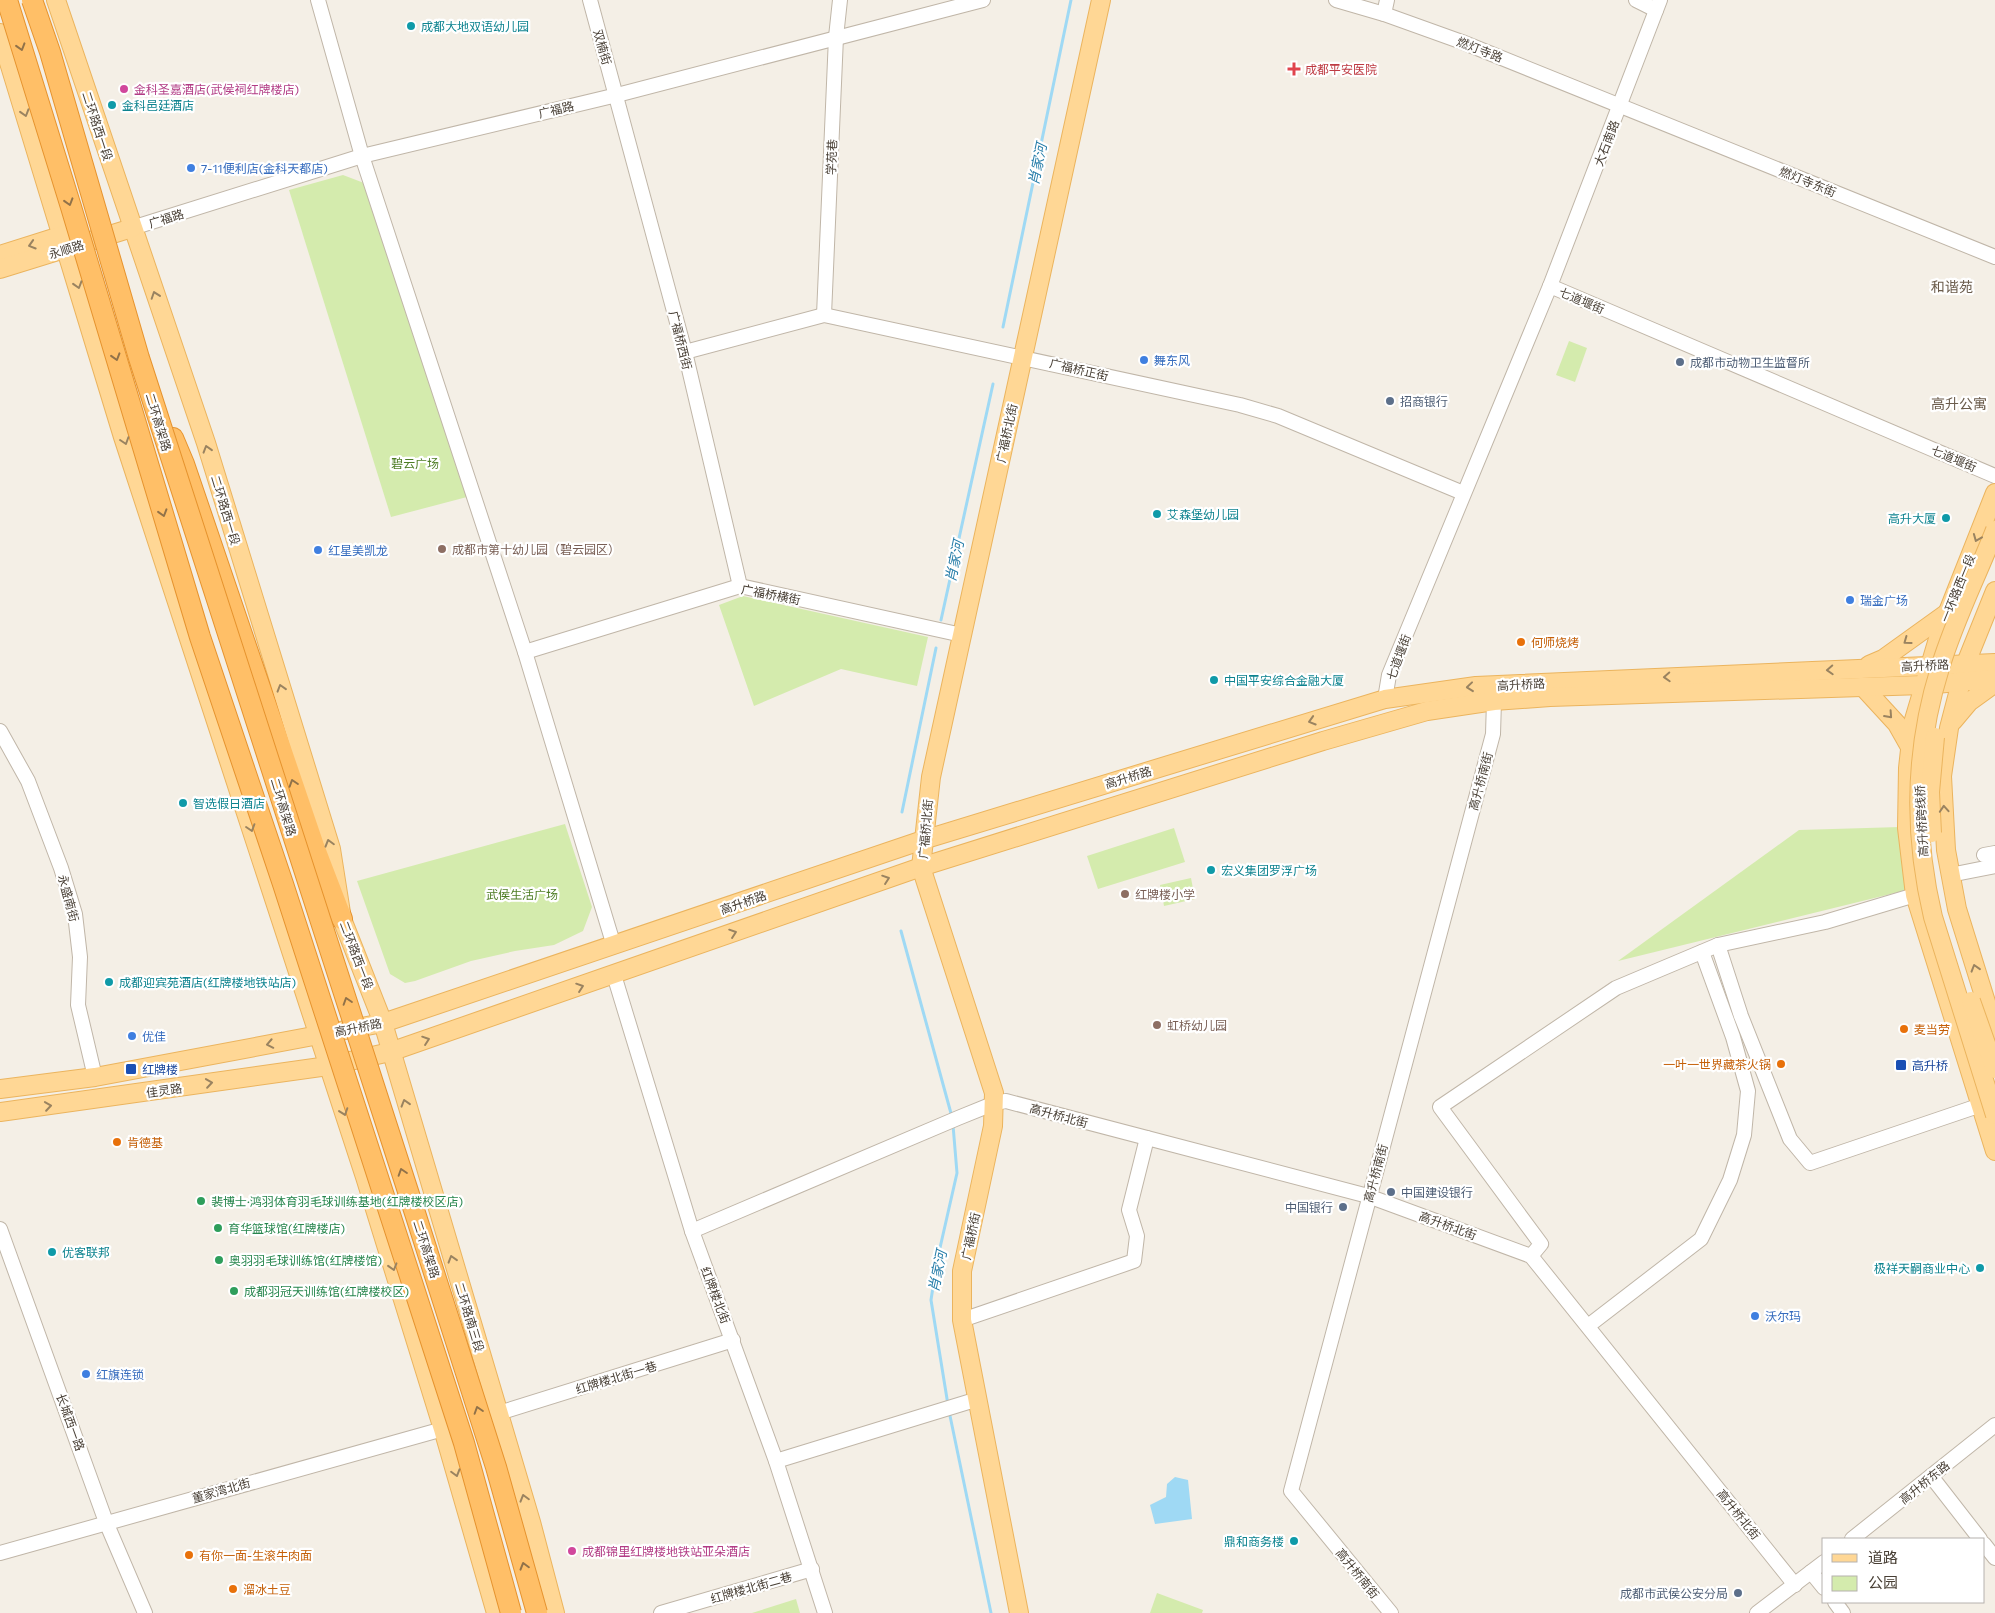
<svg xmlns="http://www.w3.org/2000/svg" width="1995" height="1613" font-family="Commissioner,'Noto Sans SC',sans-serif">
	<rect width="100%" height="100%" fill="#f4efe6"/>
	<g fill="#d4ebad">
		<path d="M343 175 364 183 467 497 391 517 289 190Z"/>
		<path d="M1569 341 1587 348 1575 382 1556 375Z"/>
		<path d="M743 596 928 637 917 686 841 669 754 706 719 605Z"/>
		<path d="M565 824 592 907 583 931 554 945 515 951 471 961 415 981 405 983 390 974 357 881Z"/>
		<path d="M1900 827 1907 890 1618 961 1799 830Z"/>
		<path d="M1174 828 1185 862 1098 889 1087 856Z"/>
		<path d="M1191 878 1195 899 1164 906 1160 885Z"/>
		<path d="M1157 1593 1203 1610 1202 1613H1150Z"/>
		<path d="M796 1599 800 1613H752Z"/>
	</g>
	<path fill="#9fd9f4" d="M1175 1477 1188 1480 1192 1519 1155 1524 1150 1505 1166 1497 1167 1484Z"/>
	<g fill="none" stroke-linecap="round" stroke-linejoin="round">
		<g stroke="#9fd9f4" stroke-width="3">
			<path d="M1003 327 1071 0"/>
			<path d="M941 620 993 384"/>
			<path d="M902 812 936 648"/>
			<path d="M901 931 952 1117"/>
			<path d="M948 1405 931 1300 937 1261 957 1173 953 1125"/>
			<path d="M949 1411 991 1613"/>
		</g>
		<defs>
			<g id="minor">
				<path d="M318 0 362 156 525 652 614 946"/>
				<path d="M590 0 685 352 740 586"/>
				<path d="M1336 0 1384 14 1462 42 1995 257"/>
				<path d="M1636 0 1656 10"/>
				<path d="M1384 14 1387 0"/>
				<path d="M132 228 362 156 617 95 983 0"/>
				<path d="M1550 286 1660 0"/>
				<path d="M824 315 836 37 840 0"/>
				<path d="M685 352 824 315 1240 405 1278 416 1463 493"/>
				<path d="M525 652 740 586 962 635"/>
				<path d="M1385 699 1389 675 1550 286 1995 476"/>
				<path d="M0 731 28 781 61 868 75 914 80 957 78 1005 95 1077"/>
				<path d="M1984 855 1995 853"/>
				<path d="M1950 875 1995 866"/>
				<path d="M1718 945 1741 1016 1790 1139 1810 1163 1981 1105"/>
				<path d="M614 975 692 1231 776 1461 825 1613"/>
				<path d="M0 1229 106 1522 145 1613"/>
				<path d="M692 1231 958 1118 995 1103 1006 1101 1368 1196 1531 1256 1795 1585"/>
				<path d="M1531 1256 1541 1244 1440 1107 1616 988 1718 945 1825 922 1915 895"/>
				<path d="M962 1320 1134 1261 1137 1236 1129 1210 1147 1138"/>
				<path d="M1588 1326 1701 1239 1730 1180 1744 1135 1748 1091 1733 1037 1702 952"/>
				<path d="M499 1413 733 1340"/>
				<path d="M776 1461 978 1399"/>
				<path d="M1931 1476 1980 1539"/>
				<path d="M1852 1539 1995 1425"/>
				<path d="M1984 1544 1995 1558"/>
				<path d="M0 1553 443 1429"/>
				<path d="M1811 1572 1824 1588"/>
				<path d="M1835 1602 1843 1613"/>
				<path d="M661 1613 812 1569"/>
				<path d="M1391 1613 1291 1491 1493 734 1494 701"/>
				<path d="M1757 1613 1824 1562"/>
			</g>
			<g id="major">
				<path d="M56 0 206 443 331 849 342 919 383 1023 531 1522 555 1613"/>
				<path d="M0 33 123 437 365 1177 443 1429 496 1613"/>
				<path d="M0 255 63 235 74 234"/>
				<path d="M0 269 132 228"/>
				<path d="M1995 493 1940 632 1913 723 1908 768 1907 828 1915 895 1995 1151"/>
				<path d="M1995 591 1966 663 1949 728 1942 776 1946 850 1957 909 1995 1031"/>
				<path d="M1869 665 1883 659 1947 613"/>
				<path d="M1863 687 1897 724 1910 747"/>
				<path d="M1953 721 1969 702 1995 683"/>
				<path d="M0 1089 95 1077 383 1023 923 840 1385 699 1476 686 1995 663"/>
				<path d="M0 1112 328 1066 390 1052 921 867 1323 741 1427 711 1494 701 1550 697 1923 685 1995 679"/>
				<path d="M1019 1613 962 1320V1271L993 1126 994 1093 921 867 931 777 1101 0"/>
			</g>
			<path id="highway" d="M173 438 184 464 314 846 342 919"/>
		</defs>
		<use href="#minor" stroke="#c0b6a8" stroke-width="16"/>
		<use href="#major" stroke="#ebb45e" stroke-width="20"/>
		<use href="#highway" stroke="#e6932e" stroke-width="22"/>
		<use href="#minor" stroke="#fff" stroke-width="14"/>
		<use href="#major" stroke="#ffd795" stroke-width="18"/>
		<use href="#highway" stroke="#ffbf67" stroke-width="20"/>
		<defs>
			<g id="major-bridge">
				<path d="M1995 530C1977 576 1954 621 1940 668 1914 751 1913 833 1933 917L1995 1115"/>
				<path d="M1932 833 1930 792 1935 737"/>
				<path d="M1971 1001 1995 1069"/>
			</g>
			<g id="highway-bridge">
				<path d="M7 0 71 207 200 637 283 884 464 1443 511 1613"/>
				<path d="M32 0 50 52 139 358 415 1213 496 1467 537 1613"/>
			</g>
		</defs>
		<use href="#major-bridge" stroke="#ebb45e" stroke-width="20" stroke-linecap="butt"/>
		<use href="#highway-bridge" stroke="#e6932e" stroke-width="22" stroke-linecap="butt"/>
		<use href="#major-bridge" stroke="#ffd795" stroke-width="18"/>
		<use href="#highway-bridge" stroke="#ffbf67" stroke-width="20"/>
	</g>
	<defs><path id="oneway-chevron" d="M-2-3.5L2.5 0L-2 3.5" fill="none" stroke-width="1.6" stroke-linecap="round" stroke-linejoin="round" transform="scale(1.25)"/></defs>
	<g stroke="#917249">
		<use href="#oneway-chevron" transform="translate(21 47) rotate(73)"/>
		<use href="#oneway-chevron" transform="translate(69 202) rotate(73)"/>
		<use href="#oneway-chevron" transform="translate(116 357) rotate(73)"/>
		<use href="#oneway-chevron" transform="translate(163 513) rotate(73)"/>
		<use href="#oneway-chevron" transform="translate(293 783) rotate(-108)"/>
		<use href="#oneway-chevron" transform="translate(347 1001) rotate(-108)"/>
		<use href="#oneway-chevron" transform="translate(402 1172) rotate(-108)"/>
		<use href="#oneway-chevron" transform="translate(478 1410) rotate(-108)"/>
		<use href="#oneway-chevron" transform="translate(524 1566) rotate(-106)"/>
	</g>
	<g stroke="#9a8360">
		<use href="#oneway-chevron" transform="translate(25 113) rotate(73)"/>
		<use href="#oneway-chevron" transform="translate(32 245) rotate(163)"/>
		<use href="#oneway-chevron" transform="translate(78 285) rotate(73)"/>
		<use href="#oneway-chevron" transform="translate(155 295) rotate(-109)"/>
		<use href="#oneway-chevron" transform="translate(125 441) rotate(72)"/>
		<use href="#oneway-chevron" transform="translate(207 449) rotate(-107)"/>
		<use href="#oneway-chevron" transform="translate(1977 538) rotate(112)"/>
		<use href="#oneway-chevron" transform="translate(1907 641) rotate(144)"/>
		<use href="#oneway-chevron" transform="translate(1830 670) rotate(177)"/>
		<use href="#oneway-chevron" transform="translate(1667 677) rotate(177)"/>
		<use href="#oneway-chevron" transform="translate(1470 687) rotate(174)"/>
		<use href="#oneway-chevron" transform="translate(281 688) rotate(-107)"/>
		<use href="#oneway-chevron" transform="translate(1889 715) rotate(48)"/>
		<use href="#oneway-chevron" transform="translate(1312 721) rotate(163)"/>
		<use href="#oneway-chevron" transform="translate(1944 809) rotate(-94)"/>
		<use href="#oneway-chevron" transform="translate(251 828) rotate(72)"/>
		<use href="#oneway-chevron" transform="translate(329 843) rotate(-106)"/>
		<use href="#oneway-chevron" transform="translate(886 879) rotate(-19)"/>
		<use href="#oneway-chevron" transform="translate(733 933) rotate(-19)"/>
		<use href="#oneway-chevron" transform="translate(1975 968) rotate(-107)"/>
		<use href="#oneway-chevron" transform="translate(580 987) rotate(-19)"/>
		<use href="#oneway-chevron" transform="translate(426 1040) rotate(-19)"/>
		<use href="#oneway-chevron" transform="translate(270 1044) rotate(169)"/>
		<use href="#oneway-chevron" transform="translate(209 1083) rotate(-8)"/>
		<use href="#oneway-chevron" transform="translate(405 1103) rotate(-107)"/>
		<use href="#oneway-chevron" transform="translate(48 1106) rotate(-8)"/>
		<use href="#oneway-chevron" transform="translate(344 1112) rotate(71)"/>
		<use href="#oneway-chevron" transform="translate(452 1259) rotate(-107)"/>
		<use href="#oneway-chevron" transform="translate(393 1267) rotate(73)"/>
		<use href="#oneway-chevron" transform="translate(456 1473) rotate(74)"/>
		<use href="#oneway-chevron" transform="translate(524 1498) rotate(-106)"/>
	</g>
	<g fill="#0f9aa8" stroke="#fff" stroke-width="2">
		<circle cx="411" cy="26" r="5"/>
		<circle cx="112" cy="105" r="5"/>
		<circle cx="1157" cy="514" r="5"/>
		<circle cx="1946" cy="518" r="5"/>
		<circle cx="1214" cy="680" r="5"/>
		<circle cx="183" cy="803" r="5"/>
		<circle cx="1211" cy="870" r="5"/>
		<circle cx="109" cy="982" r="5"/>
		<circle cx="52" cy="1252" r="5"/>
		<circle cx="1980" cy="1268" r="5"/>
		<circle cx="1294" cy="1541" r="5"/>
	</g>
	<path fill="#e0444e" stroke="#fff" stroke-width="2" d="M1291.5 61.5h5v5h5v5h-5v5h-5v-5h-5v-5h5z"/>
	<g fill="#d1479c" stroke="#fff" stroke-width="2">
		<circle cx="124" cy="89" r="5"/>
		<circle cx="572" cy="1551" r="5"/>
	</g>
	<g fill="#3f7fe0" stroke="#fff" stroke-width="2">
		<circle cx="191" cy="168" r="5"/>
		<circle cx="1144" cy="360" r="5"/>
		<circle cx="318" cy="550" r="5"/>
		<circle cx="1850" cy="600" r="5"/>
		<circle cx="132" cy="1036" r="5"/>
		<circle cx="1755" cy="1316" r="5"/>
		<circle cx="86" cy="1374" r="5"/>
	</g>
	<g fill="#5c6f8a" stroke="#fff" stroke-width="2">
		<circle cx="1680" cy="362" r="5"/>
		<circle cx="1390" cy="401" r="5"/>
		<circle cx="1391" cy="1192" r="5"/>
		<circle cx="1343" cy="1207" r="5"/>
		<circle cx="1738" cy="1593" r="5"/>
	</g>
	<g fill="#8d6e63" stroke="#fff" stroke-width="2">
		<circle cx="442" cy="549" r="5"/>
		<circle cx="1125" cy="894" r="5"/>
		<circle cx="1157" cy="1025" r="5"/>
	</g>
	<g fill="#e8710a" stroke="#fff" stroke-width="2">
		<circle cx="1521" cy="642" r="5"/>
		<circle cx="1904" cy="1029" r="5"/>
		<circle cx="1781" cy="1064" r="5"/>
		<circle cx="117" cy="1142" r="5"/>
		<circle cx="189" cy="1555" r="5"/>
		<circle cx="233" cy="1589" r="5"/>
	</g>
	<g fill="#1a4fb4" stroke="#fff" stroke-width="2">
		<rect x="1895" y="1059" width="12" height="12" rx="2.5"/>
		<rect x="125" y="1063" width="12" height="12" rx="2.5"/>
	</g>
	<g fill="#2e9e5b" stroke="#fff" stroke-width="2">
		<circle cx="201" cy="1201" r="5"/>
		<circle cx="218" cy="1228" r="5"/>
		<circle cx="219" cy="1260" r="5"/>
		<circle cx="234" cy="1291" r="5"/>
	</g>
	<g text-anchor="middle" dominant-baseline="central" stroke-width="4.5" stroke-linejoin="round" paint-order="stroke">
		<g font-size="12" fill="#0d838f" stroke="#fff" text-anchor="start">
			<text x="421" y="26">成都大地双语幼儿园</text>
			<text x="122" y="105">金科邑廷酒店</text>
			<text x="1167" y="514">艾森堡幼儿园</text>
			<text x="1936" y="518" text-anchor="end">高升大厦</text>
			<text x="1224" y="680">中国平安综合金融大厦</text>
			<text x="193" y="803">智选假日酒店</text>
			<text x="1221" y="870">宏义集团罗浮广场</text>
			<text x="119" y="982">成都迎宾苑酒店(红牌楼地铁站店)</text>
			<text x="62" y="1252">优客联邦</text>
			<text x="1970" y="1268" text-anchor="end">极祥天嗣商业中心</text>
			<text x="1284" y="1541" text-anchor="end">鼎和商务楼</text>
		</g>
		<g font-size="12" fill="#483f35" stroke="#fff">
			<text transform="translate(603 47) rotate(74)">双楠街</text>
			<text transform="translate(1480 49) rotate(21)">燃灯寺路</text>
			<text transform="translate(556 109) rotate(-13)">广福路</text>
			<text transform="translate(98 126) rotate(72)">二环路西一段</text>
			<text transform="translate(1606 143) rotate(-69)">大石南路</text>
			<text transform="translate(831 157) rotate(-88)">学苑巷</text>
			<text transform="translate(1808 181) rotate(22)">燃灯寺东街</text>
			<text transform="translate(166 218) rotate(-17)">广福路</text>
			<text transform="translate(66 249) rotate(-17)">永顺路</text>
			<text transform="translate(1582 300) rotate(23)">七道堰街</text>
			<text transform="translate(681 340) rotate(76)">广福桥西街</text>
			<text transform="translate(1079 369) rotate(13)">广福桥正街</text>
			<text transform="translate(159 422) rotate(73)">二环高架路</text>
			<text transform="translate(1006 433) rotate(-78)">广福桥北街</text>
			<text transform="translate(1954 458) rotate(23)">七道堰街</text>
			<text transform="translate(226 510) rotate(73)">二环路西一段</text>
			<text transform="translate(1957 588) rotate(-68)">一环路西一段</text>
			<text transform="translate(771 594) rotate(11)">广福桥横街</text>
			<text transform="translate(1398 657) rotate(-70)">七道堰街</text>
			<text transform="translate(1925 665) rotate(-3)">高升桥路</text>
			<text transform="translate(1521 684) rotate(-3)">高升桥路</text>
			<text transform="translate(1128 777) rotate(-17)">高升桥路</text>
			<text transform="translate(1480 781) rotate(-75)">高升桥南街</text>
			<text transform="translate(284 807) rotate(73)">二环高架路</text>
			<text transform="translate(1921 821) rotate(-93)">高升桥跨线桥</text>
			<text transform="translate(925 829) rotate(-85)">广福桥北街</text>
			<text transform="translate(69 898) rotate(75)">永盛南街</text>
			<text transform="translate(743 902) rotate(-19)">高升桥路</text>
			<text transform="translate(357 955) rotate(69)">二环路西一段</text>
			<text transform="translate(358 1027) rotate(-11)">高升桥路</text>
			<text transform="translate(164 1090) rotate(-8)">佳灵路</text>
			<text transform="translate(1059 1115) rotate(15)">高升桥北街</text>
			<text transform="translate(1375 1173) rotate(-75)">高升桥南街</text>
			<text transform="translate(1448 1225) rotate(20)">高升桥北街</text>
			<text transform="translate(970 1236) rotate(-78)">广福桥街</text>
			<text transform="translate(427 1249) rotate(72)">二环高架路</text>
			<text transform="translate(716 1295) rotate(69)">红牌楼北街</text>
			<text transform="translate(470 1317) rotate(73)">二环路南三段</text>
			<text transform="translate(616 1377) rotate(-17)">红牌楼北街一巷</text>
			<text transform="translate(71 1422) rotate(70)">长城西一路</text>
			<text transform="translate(1924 1482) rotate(-39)">高升桥东路</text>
			<text transform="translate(221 1490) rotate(-16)">董家湾北街</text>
			<text transform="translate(1739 1514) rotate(51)">高升桥北街</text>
			<text transform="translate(1358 1573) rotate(51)">高升桥南街</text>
			<text transform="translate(751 1587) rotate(-16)">红牌楼北街二巷</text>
		</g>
		<g font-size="12" fill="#be3a42" stroke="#fff" text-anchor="start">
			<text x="1305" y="69">成都平安医院</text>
		</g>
		<g font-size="12" fill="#b23c85" stroke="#fff" text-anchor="start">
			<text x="134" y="89">金科圣嘉酒店(武侯祠红牌楼店)</text>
			<text x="582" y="1551">成都锦里红牌楼地铁站亚朵酒店</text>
		</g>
		<g font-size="12" fill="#366cbe" stroke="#fff" text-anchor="start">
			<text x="201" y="168">7-11便利店(金科天都店)</text>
			<text x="1154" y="360">舞东风</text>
			<text x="328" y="550">红星美凯龙</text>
			<text x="1860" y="600">瑞金广场</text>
			<text x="142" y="1036">优佳</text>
			<text x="1765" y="1316">沃尔玛</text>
			<text x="96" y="1374">红旗连锁</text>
		</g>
		<g font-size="12" fill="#4e5e75" stroke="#fff" text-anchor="start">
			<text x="1690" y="362">成都市动物卫生监督所</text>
			<text x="1400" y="401">招商银行</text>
			<text x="1401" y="1192">中国建设银行</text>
			<text x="1333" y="1207" text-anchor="end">中国银行</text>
			<text x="1728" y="1593" text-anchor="end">成都市武侯公安分局</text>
		</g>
		<g font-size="12" fill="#4e7d25" stroke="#fff">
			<text x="415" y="463">碧云广场</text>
			<text x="522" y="894">武侯生活广场</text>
		</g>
		<g font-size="12" fill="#785e54" stroke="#fff" text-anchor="start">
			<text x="452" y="549">成都市第十幼儿园（碧云园区）</text>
			<text x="1135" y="894">红牌楼小学</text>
			<text x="1167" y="1025">虹桥幼儿园</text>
		</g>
		<g font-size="12" fill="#c56008" stroke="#fff" text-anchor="start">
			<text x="1531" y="642">何师烧烤</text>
			<text x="1914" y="1029">麦当劳</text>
			<text x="1771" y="1064" text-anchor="end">一叶一世界藏茶火锅</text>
			<text x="127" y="1142">肯德基</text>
			<text x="199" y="1555">有你一面-生滚牛肉面</text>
			<text x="243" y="1589">溜冰土豆</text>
		</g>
		<g font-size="12" fill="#164399" stroke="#fff" text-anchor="start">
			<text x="1912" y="1065">高升桥</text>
			<text x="142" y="1069">红牌楼</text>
		</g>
		<g font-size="12" fill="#27864d" stroke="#fff" text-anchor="start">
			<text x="211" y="1201">裴博士·鸿羽体育羽毛球训练基地(红牌楼校区店)</text>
			<text x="228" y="1228">育华篮球馆(红牌楼店)</text>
			<text x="229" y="1260">奥羽羽毛球训练馆(红牌楼馆)</text>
			<text x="244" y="1291">成都羽冠天训练馆(红牌楼校区)</text>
		</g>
		<g font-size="14" font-style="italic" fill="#267da9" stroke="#fff">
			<text transform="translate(1037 164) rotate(-78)">肖家河</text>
			<text transform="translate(954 561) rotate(-78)">肖家河</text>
			<text transform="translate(937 1271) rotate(-78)">肖家河</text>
		</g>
		<g font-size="14" fill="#6b5c4c" stroke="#fff">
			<text x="1952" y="286">和谐苑</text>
			<text x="1959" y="403">高升公寓</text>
		</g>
	</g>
	<rect x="1822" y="1538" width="162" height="65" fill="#ffffff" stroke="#b6b2ae"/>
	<rect x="1832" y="1554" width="25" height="8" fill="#ffd795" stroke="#b6b2ae"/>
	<text x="1868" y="1563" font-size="15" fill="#483f35">道路</text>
	<rect x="1832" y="1576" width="25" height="15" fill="#d4ebad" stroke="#b6b2ae"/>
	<text x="1868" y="1588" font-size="15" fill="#483f35">公园</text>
</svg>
